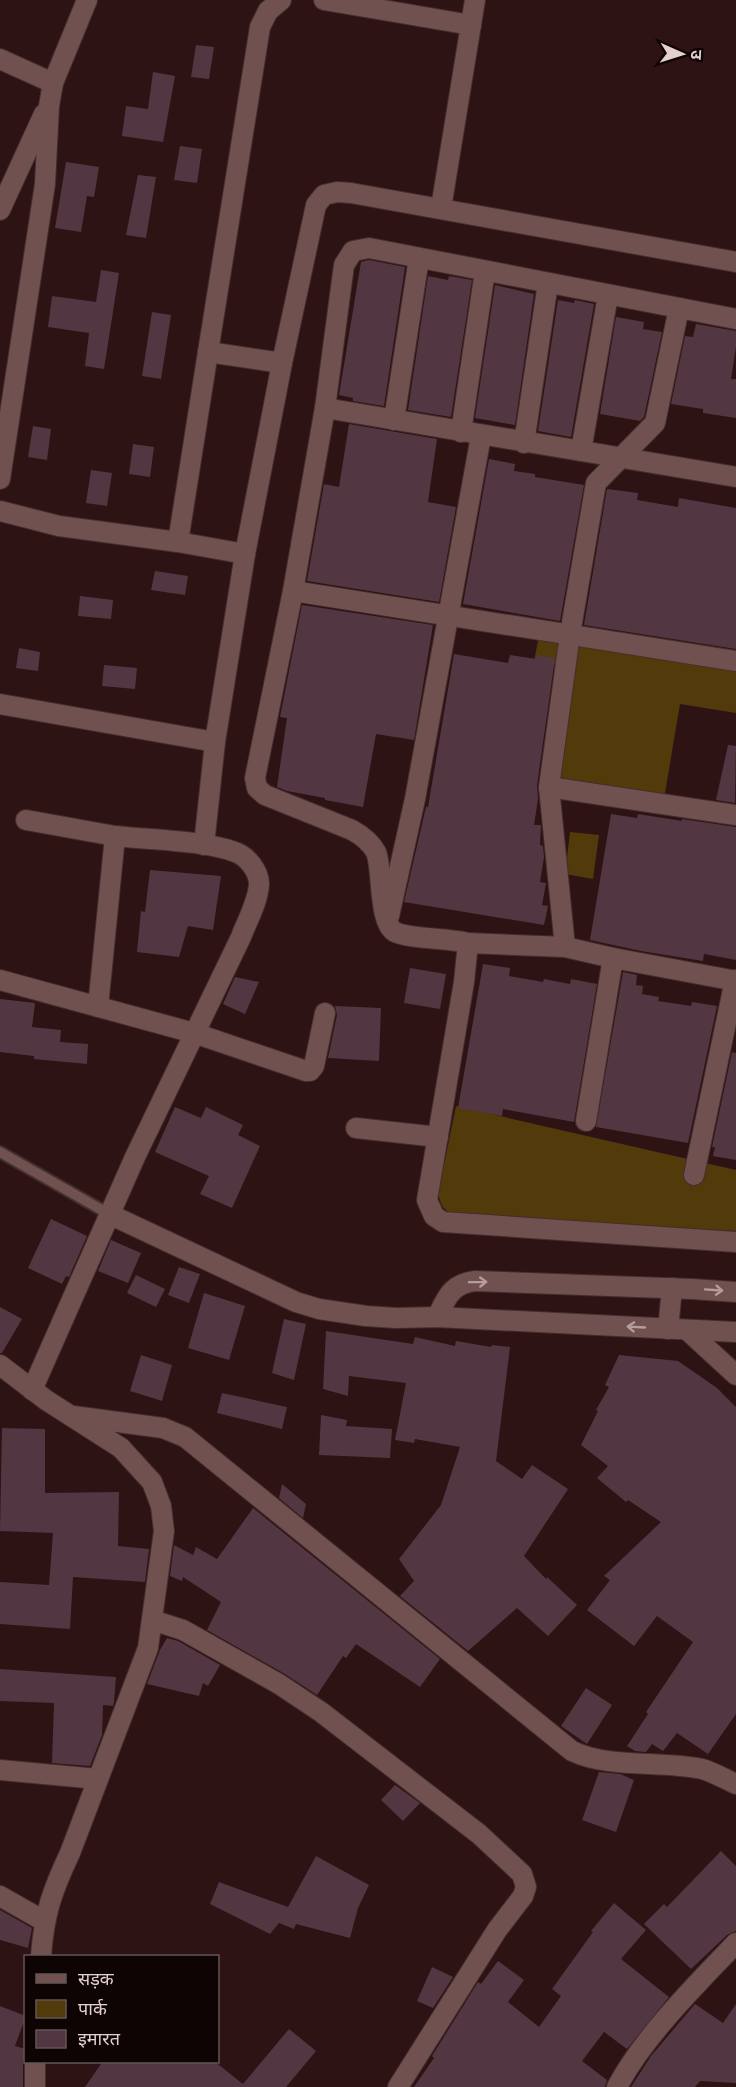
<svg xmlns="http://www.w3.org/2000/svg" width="736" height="2087" font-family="'Libre Baskerville','Noto Sans Devanagari',serif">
	<rect width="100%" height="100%" fill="#2d1313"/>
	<g fill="#523a0a">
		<path d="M539 636 736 670V713L680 704 664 799 549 787 572 667 534 661Z"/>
		<path d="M570 832 599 835 593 879 565 874Z"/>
		<path d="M456 1106 736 1170V1231L451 1215 442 1206 438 1194Z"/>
	</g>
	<g fill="#523742">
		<path d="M196 45 214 47 209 79 191 77Z"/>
		<path d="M153 72 175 76 163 142 122 136 126 106 148 109Z"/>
		<path d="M180 146 202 149 197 183 174 180Z"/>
		<path d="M66 162 99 167 94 197 87 196 81 232 55 228Z"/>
		<path d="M138 175 156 177 146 238 126 235Z"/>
		<path d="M369 260 405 267 384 406 353 401V398L339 395 361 262Z"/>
		<path d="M101 270 119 273 104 369 85 366 89 333 48 327 52 296 96 302Z"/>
		<path d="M428 276 448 280 449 276 472 280 451 417 408 410Z"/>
		<path d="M495 285 534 294 515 425 475 418Z"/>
		<path d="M558 300 574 303 575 300 594 304 571 437 538 431Z"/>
		<path d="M152 312 171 315 161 379 142 376Z"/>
		<path d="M616 317 644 322 643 329 662 332 644 417 640 421 600 414Z"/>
		<path d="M696 324 736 331V347L731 379H736V418L703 413V409L671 404 685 336 693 337Z"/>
		<path d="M349 424 437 439 428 502 456 507 439 602 307 581 324 484 339 487Z"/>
		<path d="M33 426 51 429 47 460 28 457Z"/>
		<path d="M133 444 154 447 150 477 129 474Z"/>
		<path d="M489 459 515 464 514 471 535 474V477L584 485 560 621 463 604Z"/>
		<path d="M91 470 112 473 107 506 86 503Z"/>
		<path d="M607 489 638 493 637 500 678 507 679 498 736 508V649L584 625Z"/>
		<path d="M155 571 188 576 185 595 151 590Z"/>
		<path d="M80 596 113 600 111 619 78 616Z"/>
		<path d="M302 605 433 625 414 740 376 734 363 807 325 800V798L287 791 277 787 287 718 280 717Z"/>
		<path d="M19 648 40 652 38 671 16 668Z"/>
		<path d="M454 654 508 663 510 655 536 659 537 655 555 658 537 785 538 799 534 825H541L540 845 543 846 544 857 540 882 546 883 542 905 548 906 544 925 404 902 426 807H428Z"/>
		<path d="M104 665 137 668 135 689 102 686Z"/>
		<path d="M728 745 736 746 735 803 716 800Z"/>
		<path d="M611 814 637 818 638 814 682 821V819L736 827V960L704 954 703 961 641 951 590 940Z"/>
		<path d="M150 870 221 876 213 930 188 926 179 957 137 952 141 911 145 912Z"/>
		<path d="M483 964 510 968 509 976 543 982 544 979 570 984 571 979 597 984 574 1122 503 1109 502 1116 458 1108Z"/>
		<path d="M410 968 446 974 440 1009 404 1003Z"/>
		<path d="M623 972 637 975 636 985 643 986 642 994 659 997 658 1001 691 1006 692 1002 717 1006 688 1143 596 1127Z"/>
		<path d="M235 977 259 982 245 1014 223 1004Z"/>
		<path d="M0 999 35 1003 32 1027 61 1030 60 1042 88 1044 87 1064 34 1059V1056L0 1052Z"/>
		<path d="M335 1006 381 1008 379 1061 328 1058 337 1015Z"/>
		<path d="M732 1052 736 1053V1160L713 1156 715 1147H712Z"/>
		<path d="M175 1107 201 1118 206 1107 243 1125 238 1135 260 1146 232 1208 200 1194 209 1176 155 1152Z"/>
		<path d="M51 1219 87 1236 69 1277 66 1276 62 1284 28 1268Z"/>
		<path d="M111 1240 141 1253 128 1283 98 1271Z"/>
		<path d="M179 1267 200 1274 189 1303 168 1295Z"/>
		<path d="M136 1275 165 1289 156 1307 127 1293Z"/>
		<path d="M204 1293 245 1306 229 1360 188 1348Z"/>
		<path d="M0 1307 22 1319 2 1353H0Z"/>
		<path d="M284 1319 306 1324 294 1380 272 1373Z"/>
		<path d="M326 1331 413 1344 415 1337 455 1346 456 1341 491 1347 492 1345 510 1347 496 1461 522 1479 532 1465 568 1489 524 1556 546 1579 547 1577 577 1605 548 1636 517 1608 468 1651 400 1596 414 1581 399 1559 441 1505 460 1447 415 1439 414 1443 395 1440 406 1383 349 1376 348 1396 323 1389Z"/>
		<path d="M141 1355 172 1365 162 1401 130 1391Z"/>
		<path d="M619 1355 678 1361 717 1388 736 1407V1714L708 1754 677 1733 663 1751 652 1744 646 1752 635 1751 627 1746 648 1714 646 1712 693 1642 657 1616 634 1646 587 1610 610 1580 604 1576 661 1522 628 1500 626 1502 597 1478 608 1466 581 1445 598 1411 596 1410 609 1387 605 1385Z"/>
		<path d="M222 1393 287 1407 282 1429 217 1413Z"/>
		<path d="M321 1415 347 1420 346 1426 392 1429 390 1458 319 1455Z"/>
		<path d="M2 1428 45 1429V1493L119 1492 118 1546 149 1549 145 1582 73 1577 70 1629 0 1624V1582L49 1585 53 1533 0 1531Z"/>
		<path d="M282 1484 306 1504 303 1518 279 1498Z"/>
		<path d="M253 1508 440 1659 420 1687 356 1644 346 1658 343 1656 317 1695 285 1674 207 1630 221 1602 183 1577 182 1581 170 1576 174 1545 193 1555 196 1547 217 1559Z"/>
		<path d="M167 1638 178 1641 220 1665 208 1686 203 1683 199 1696 147 1684 160 1650Z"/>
		<path d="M0 1669 116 1677 114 1702 113 1706 103 1705 102 1735 90 1766 52 1763 54 1703 0 1701Z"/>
		<path d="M586 1688 612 1705 587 1744 561 1726Z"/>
		<path d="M599 1772 620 1774 634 1780 616 1832 582 1820Z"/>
		<path d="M395 1785 420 1803 403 1821 381 1800Z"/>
		<path d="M721 1851 736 1866V1931L727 1935 691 1969 644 1924 664 1904 667 1907Z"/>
		<path d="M316 1856 369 1885 358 1908 350 1938 296 1924 294 1929 279 1923 270 1934 210 1904 219 1882 288 1907Z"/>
		<path d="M614 1903 646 1930 621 1959 669 1997 627 2049 604 2032 582 2061 607 2080 605 2087H414L434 2058 432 2056 478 1982 481 1984 498 1961 524 1980 508 2002 539 2027 561 1996 552 1989 593 1932 591 1931Z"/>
		<path d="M0 1910 32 1928 28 1948 0 1940Z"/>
		<path d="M432 1967 453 1977 433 2008 417 2001Z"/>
		<path d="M695 2004 723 2023 736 2004V2083L700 2081 695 2087H631L651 2056Z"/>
		<path d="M0 2006 26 2016 15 2046 26 2049 23 2062V2087H0Z"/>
		<path d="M289 2029 316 2051 286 2087H85L103 2061H214L243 2084Z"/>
	</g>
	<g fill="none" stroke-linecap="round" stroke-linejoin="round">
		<defs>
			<path id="service" d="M0 1152 109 1214"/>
			<g id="minor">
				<path d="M324 0 471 25"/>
				<path d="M0 59 53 83"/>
				<path d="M441 208 475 0"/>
				<path d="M0 210 44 114"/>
				<path d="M679 308 655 423 596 483 570 634 549 787 736 815"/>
				<path d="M736 319 369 248 353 251 344 265 325 408 293 591 255 778 257 788 265 795 352 830C361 835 371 843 376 852 383 869 378 922 395 932 409 939 449 938 468 943L464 982 427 1200 434 1216 443 1222 736 1242"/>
				<path d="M208 352 260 27 268 11 281 0"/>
				<path d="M325 408 736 477"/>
				<path d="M394 420 419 258"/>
				<path d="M461 432 485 271"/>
				<path d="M524 443 548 283"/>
				<path d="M581 451 608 295"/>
				<path d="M0 479 45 184 49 106 53 83 87 0"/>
				<path d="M0 511 59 526 178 542 245 554"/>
				<path d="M178 542 208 352 282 363"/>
				<path d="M293 591 736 661"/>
				<path d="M0 704 215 742 245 554 282 363 316 205 324 195 337 192 351 193 736 262"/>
				<path d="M549 787 565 947"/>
				<path d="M26 820 115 836"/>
				<path d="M204 845 215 742"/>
				<path d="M389 916 415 799 481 436"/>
				<path d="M468 943 565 947 613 958 736 981"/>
				<path d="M0 980 194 1033 306 1071H310L314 1066 325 1013"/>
				<path d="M586 1121 613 958"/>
				<path d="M356 1128 438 1137"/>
				<path d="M694 1175 735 980"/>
				<path d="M109 1214 296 1302 319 1309 366 1316 396 1318 437 1317 736 1332"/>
				<path d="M437 1317C447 1297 451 1284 475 1281L692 1289 736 1292"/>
				<path d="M668 1329 672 1288"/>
				<path d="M687 1330 736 1375"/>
				<path d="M0 1365 46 1400 121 1448 152 1482 161 1506 164 1531 148 1648 70 1853C52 1891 44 1914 41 1956"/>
				<path d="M32 1390 135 1157 241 937C247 921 258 902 259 884 259 871 247 856 235 852 202 840 151 840 115 836L98 1007"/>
				<path d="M73 1416 163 1428 185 1437 572 1751C610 1769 660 1760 702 1769 713 1772 725 1779 736 1784"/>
				<path d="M152 1620 183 1630 279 1684 321 1712 479 1834 522 1874 526 1887 523 1896 497 1930 398 2087"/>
				<path d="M0 1770 98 1779"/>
				<path d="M0 1896 44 1921"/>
				<path d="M35 2087V2062"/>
				<path d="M617 2087C644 2036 696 1985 736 1943"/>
			</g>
		</defs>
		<use href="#service" stroke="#422f2f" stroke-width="14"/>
		<use href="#minor" stroke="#422f2f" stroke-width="22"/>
		<use href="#service" stroke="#71514f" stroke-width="10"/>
		<use href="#minor" stroke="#71514f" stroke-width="20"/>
	</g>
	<defs><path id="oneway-shaft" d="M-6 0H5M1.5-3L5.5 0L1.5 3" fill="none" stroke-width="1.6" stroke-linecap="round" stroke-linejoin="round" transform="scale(1.5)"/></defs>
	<g stroke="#b59d9c">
		<use href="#oneway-shaft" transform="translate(478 1282) rotate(-1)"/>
		<use href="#oneway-shaft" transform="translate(714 1290) rotate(4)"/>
		<use href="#oneway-shaft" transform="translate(636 1327) rotate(-177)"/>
	</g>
	<rect x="24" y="1955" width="195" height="108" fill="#0e0404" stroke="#635655" stroke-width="1.5"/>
	<rect x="36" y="1974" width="30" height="9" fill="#71514f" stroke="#635655" stroke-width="1.5"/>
	<text x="78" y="1985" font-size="18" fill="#e3d0cf">सड़क</text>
	<rect x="36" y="2000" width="30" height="18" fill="#523a0a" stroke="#635655" stroke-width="1.5"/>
	<text x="78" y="2015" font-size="18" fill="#e3d0cf">पार्क</text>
	<rect x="36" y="2030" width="30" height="18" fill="#523742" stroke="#635655" stroke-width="1.5"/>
	<text x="78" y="2045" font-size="18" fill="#e3d0cf">इमारत</text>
	<g transform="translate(682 54) rotate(93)" stroke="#0e0404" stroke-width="4.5" paint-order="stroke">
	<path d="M0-4.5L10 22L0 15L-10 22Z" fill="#e3d0cf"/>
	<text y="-9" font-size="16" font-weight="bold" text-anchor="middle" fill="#e3d0cf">उ</text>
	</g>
</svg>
